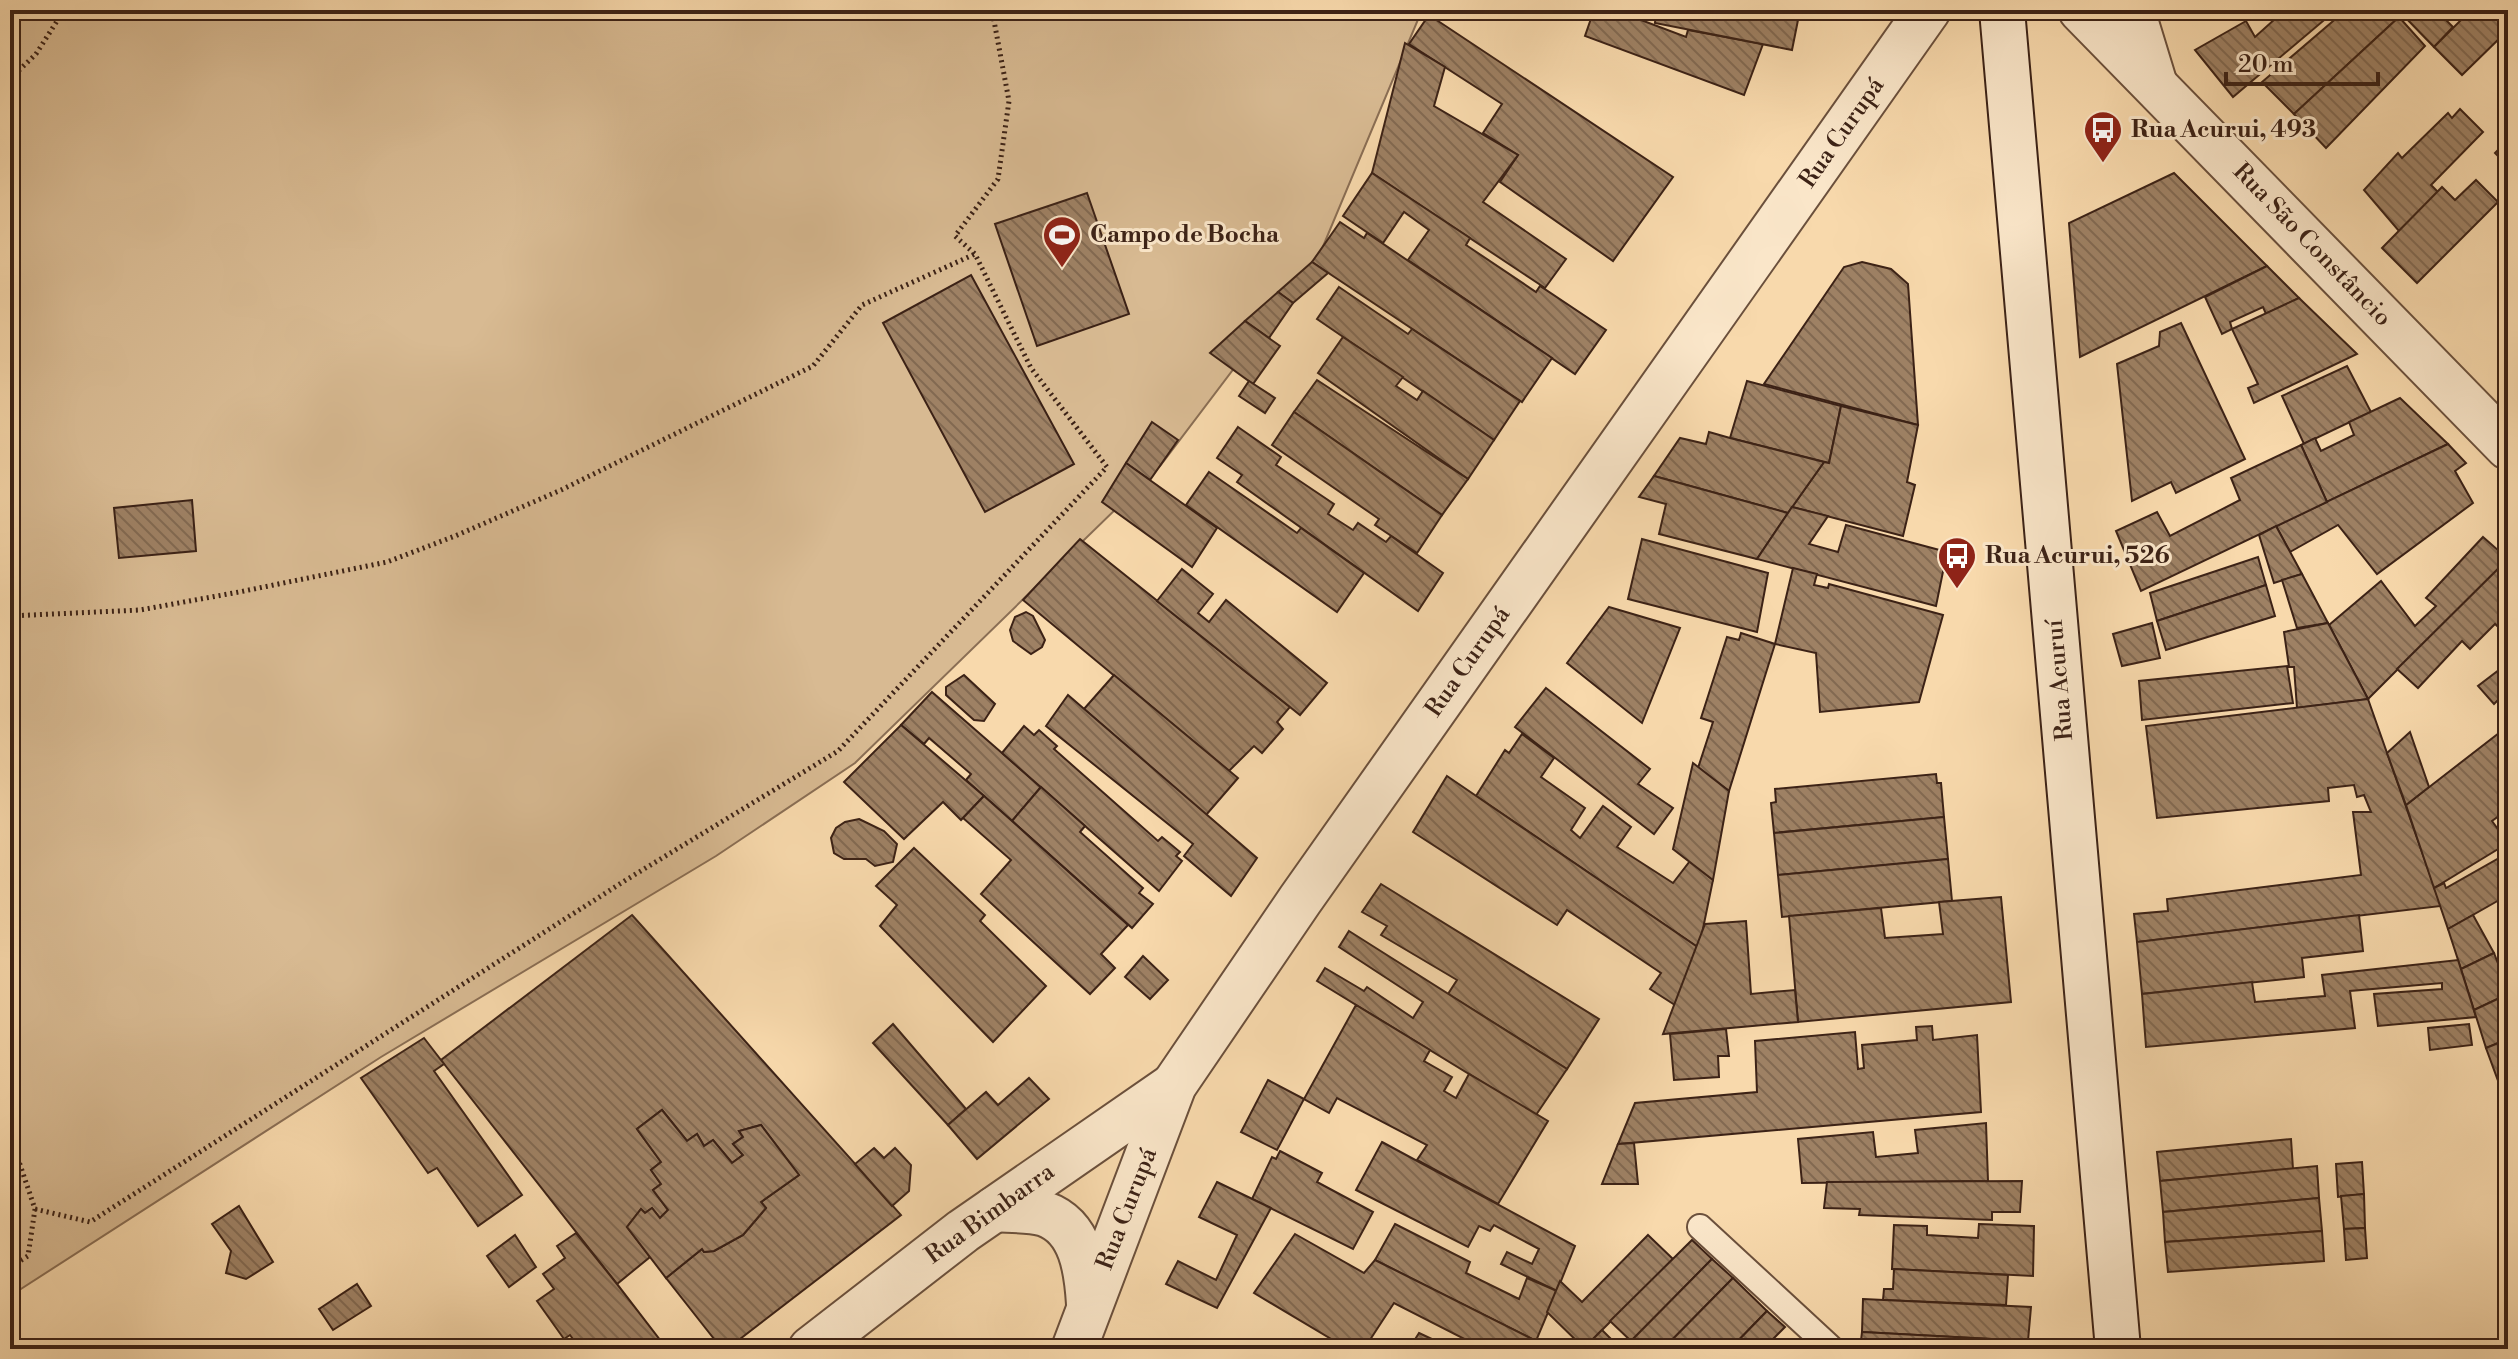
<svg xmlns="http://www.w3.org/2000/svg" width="2518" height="1359" font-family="'Libre Bodoni',serif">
	<defs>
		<pattern id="building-back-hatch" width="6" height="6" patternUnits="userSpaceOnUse" patternTransform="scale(2)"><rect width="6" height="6" fill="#9e8164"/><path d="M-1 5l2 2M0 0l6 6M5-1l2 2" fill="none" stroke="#826951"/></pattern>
	</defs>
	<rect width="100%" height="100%" fill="#f8d9ac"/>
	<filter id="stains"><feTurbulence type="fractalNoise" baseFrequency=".0025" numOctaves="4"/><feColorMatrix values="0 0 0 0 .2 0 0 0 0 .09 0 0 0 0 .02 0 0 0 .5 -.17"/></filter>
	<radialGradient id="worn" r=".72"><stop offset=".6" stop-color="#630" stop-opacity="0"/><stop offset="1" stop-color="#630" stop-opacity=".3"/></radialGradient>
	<path fill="#d8ba92" stroke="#8a6e54" stroke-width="2" d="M10 10H1422L1319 256 1160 466 855 763 716 856 381 1057 10 1296Z"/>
	<g fill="url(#building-back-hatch)" stroke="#3c2216" stroke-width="2">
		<path d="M1594 10 1641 20 1686 37 1688 30 1763 44 1744 95 1585 36Z"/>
		<path d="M1646 10H1800L1792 50 1655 23 1656 12Z"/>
		<path d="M2285 10H2336L2233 97 2195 50 2246 21 2255 37Z"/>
		<path d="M2346 10H2392L2399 17 2294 114 2262 82Z"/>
		<path d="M2407 10H2436L2453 27 2434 47 2402 14Z"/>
		<path d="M2471 10H2508V30L2462 75 2434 47Z"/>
		<path d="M1429 15 1673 177 1613 261 1500 182 1518 155 1483 133 1502 104 1409 44Z"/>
		<path d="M2399 17 2425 46 2326 148 2294 114Z"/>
		<path d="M1405 43 1445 67 1434 106 1518 155 1483 202 1566 259 1545 288 1372 173Z"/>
		<path d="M2460 109 2483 132 2431 185 2438 192 2399 231 2364 190 2398 153 2402 158 2448 113 2452 118Z"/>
		<path d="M2508 140V166L2495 153Z"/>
		<path d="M1372 173 1470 238 1466 245 1536 292 1540 286 1606 330 1575 374 1408 260 1429 230 1404 212 1383 243 1343 216Z"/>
		<path d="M2174 173 2267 266 2080 357 2069 223Z"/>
		<path d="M2476 180 2498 202 2417 283 2382 248 2442 187 2455 200Z"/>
		<path d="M1087 193 1129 314 1037 346 995 224Z"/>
		<path d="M1340 222 1364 238 1367 233 1552 358 1522 402 1312 262Z"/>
		<path d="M1312 262 1328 273 1293 303 1278 292Z"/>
		<path d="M1862 262 1891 269 1908 284 1918 425 1764 384 1844 267Z"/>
		<path d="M2267 266 2299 298 2266 314 2263 307 2230 322 2232 329 2222 334 2205 297Z"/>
		<path d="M971 275 1074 464 985 512 883 323Z"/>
		<path d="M1339 287 1408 334 1412 329 1520 401 1494 440 1317 319Z"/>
		<path d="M1278 292 1293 303 1269 338 1245 321Z"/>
		<path d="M2299 298 2357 354 2254 403 2248 388 2258 384 2232 329Z"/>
		<path d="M1245 321 1280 346 1253 384 1210 353Z"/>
		<path d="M2181 323 2245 459 2176 493 2171 482 2132 501 2117 364 2159 346 2160 332Z"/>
		<path d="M1343 337 1403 377 1396 386 1417 400 1423 391 1494 440 1468 479 1318 373Z"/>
		<path d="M2347 366 2371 412 2304 444 2282 396Z"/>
		<path d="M1317 380 1468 479 1442 515 1294 412Z"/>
		<path d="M1249 381 1275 398 1265 413 1239 396Z"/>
		<path d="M1747 381 1841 406 1829 463 1730 438Z"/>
		<path d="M2400 398 2448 444 2327 502 2301 445 2315 438 2321 451 2354 435 2349 422Z"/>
		<path d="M1841 406 1918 425 1907 482 1915 485 1903 536 1792 507 1824 462 1829 463Z"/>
		<path d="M1294 412 1442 515 1417 553 1375 525 1379 519 1272 445Z"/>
		<path d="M1152 422 1178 440 1150 480 1126 463Z"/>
		<path d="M1238 427 1281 457 1276 465 1334 504 1328 514 1353 530 1358 523 1386 542 1391 536 1443 573 1418 611 1237 482 1242 475 1217 458Z"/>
		<path d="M1709 432 1730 438 1824 462 1788 513 1654 476 1680 438 1706 444Z"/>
		<path d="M2448 444 2466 463 2455 471 2473 503 2377 574 2338 525 2290 552 2276 526Z"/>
		<path d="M2301 445 2327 502 2141 591 2116 531 2157 512 2170 536 2240 500 2231 478Z"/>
		<path d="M1126 463 1217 528 1192 567 1102 502Z"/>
		<path d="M1209 472 1297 533 1301 528 1364 573 1337 612 1186 505Z"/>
		<path d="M1654 476 1788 513 1757 559 1659 534 1666 504 1639 497Z"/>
		<path d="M192 500 196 551 119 558 114 508Z"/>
		<path d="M1792 507 1828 516 1809 544 1838 552 1846 525 1947 552 1936 606 1757 559Z"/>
		<path d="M2276 526 2302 574 2274 583 2259 535Z"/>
		<path d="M2483 537 2508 559 2368 699 2329 625 2381 581 2415 626 2436 606 2426 598Z"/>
		<path d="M1080 539 1290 707 1277 722 1283 729 1262 753 1254 746 1229 771 1023 600Z"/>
		<path d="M1642 539 1768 573 1757 632 1628 599Z"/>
		<path d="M2258 557 2266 585 2157 621 2150 593Z"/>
		<path d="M2508 559V636L2495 624 2470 649 2462 641 2418 688 2397 669Z"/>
		<path d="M1793 568 1817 574 1814 585 1828 588 1829 584 1943 615 1919 702 1820 712 1816 653 1775 644Z"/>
		<path d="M1182 569 1213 594 1198 613 1209 622 1226 600 1327 683 1300 715 1157 601Z"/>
		<path d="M2302 574 2328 623 2297 628 2282 580Z"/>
		<path d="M2266 585 2275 616 2166 650 2157 621Z"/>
		<path d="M1609 607 1680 628 1642 723 1567 663Z"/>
		<path d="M1026 612 1033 616 1045 640 1042 647 1031 654 1013 641 1010 630 1015 617Z"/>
		<path d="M2152 623 2160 658 2122 666 2113 634Z"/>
		<path d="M2328 623 2368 699 2297 708 2294 667H2289L2284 632Z"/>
		<path d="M1741 633 1775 644 1729 791 1698 768 1713 722 1701 718 1727 637 1739 640Z"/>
		<path d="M2508 657V705L2501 697 2494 704 2478 686 2508 663 2504 661Z"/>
		<path d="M2287 666 2293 703 2142 720 2139 681Z"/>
		<path d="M964 675 995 704 984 721 974 720 946 695V687Z"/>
		<path d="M1114 675 1238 778 1206 815 1084 709Z"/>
		<path d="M1546 688 1650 769 1638 784 1673 808 1654 834 1515 727Z"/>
		<path d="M932 692 1041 787 1012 821 966 780 971 774 929 738 924 744 901 725Z"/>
		<path d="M1068 695 1257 858 1231 896 1184 856 1193 844 1046 726Z"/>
		<path d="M2368 699 2441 906 2137 942 2134 914 2168 911 2167 899 2361 875 2353 812H2371L2364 795 2357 797 2354 785 2328 788 2329 801 2157 818 2146 726Z"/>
		<path d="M901 725 984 796 961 820 943 802 904 839 844 782Z"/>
		<path d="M1024 726 1034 735 1039 730 1057 746 1054 749 1158 841 1162 837 1180 852 1176 856 1182 861 1159 891 1002 753Z"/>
		<path d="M2508 726V817L2503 813 2492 821 2508 843 2434 888 2406 805Z"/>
		<path d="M2410 732 2429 787 2406 805 2387 753Z"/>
		<path d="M1522 734 1554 758 1541 777 1585 808 1571 830 1580 838 1603 806 1631 827 1617 847 1673 883 1690 861 1713 880 1699 948 1476 796 1505 750 1509 753Z"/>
		<path d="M1693 763 1729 791 1713 880 1673 849Z"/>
		<path d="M1936 774 1937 783H1941L1944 817 1774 833 1771 803 1776 802 1775 789Z"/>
		<path d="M1447 776 1699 948 1675 1005 1650 989 1661 973 1567 910 1557 925 1413 832Z"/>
		<path d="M1041 787 1085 826 1080 832 1143 888 1139 893 1153 904 1132 928 1012 821Z"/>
		<path d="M984 796 1128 925 1101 954 1115 968 1090 994 981 894 1011 860 963 818Z"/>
		<path d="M1944 817 1948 859 1778 875 1774 833Z"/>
		<path d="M859 819 884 831 897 844 893 862 875 866 866 859H844L834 853 831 838 836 828 845 822Z"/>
		<path d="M914 848 985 915 980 921 1046 986 993 1042 880 926 897 905 876 886Z"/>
		<path d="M2508 853V895L2448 929 2434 888 2444 883 2446 888Z"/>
		<path d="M1948 859 1952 901 1782 917 1778 875Z"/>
		<path d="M1381 884 1599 1019 1567 1069 1448 994 1457 980 1381 935 1387 926 1362 912Z"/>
		<path d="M2001 897 2011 1002 1798 1022 1789 916 1881 908 1885 938 1943 934 1939 902Z"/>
		<path d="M632 915 901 1215 727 1349H722L666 1278 702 1249 704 1252 714 1251 743 1235 766 1208 761 1202 799 1175 761 1125 739 1131 743 1137 733 1144 743 1155 732 1163 713 1140 704 1146 697 1134 687 1141 662 1110 637 1129 661 1162 651 1170 661 1184 653 1190 668 1210 660 1218 652 1208 645 1213 641 1209 627 1227 650 1257 617 1284 441 1060Z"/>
		<path d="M2359 915 2363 951 2302 958 2304 977 2142 994 2137 942Z"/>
		<path d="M2473 915 2494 953 2461 969 2448 929Z"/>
		<path d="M1746 921 1751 994 1795 990 1798 1022 1663 1034 1705 924Z"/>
		<path d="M1349 931 1567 1069 1536 1115 1317 981 1325 968 1364 991 1367 987 1413 1018 1423 1002 1339 947Z"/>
		<path d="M2494 953 2504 979 2508 977V994L2474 1010 2461 969Z"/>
		<path d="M1143 956 1168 980 1150 999 1125 977Z"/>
		<path d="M2458 960 2476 1017 2378 1026 2374 994 2442 989V983L2350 991 2355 1028 2146 1047 2142 994 2252 982 2255 1002 2325 996 2322 975Z"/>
		<path d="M2508 994V1039L2486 1048 2474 1010Z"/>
		<path d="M1356 1005 1430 1050 1424 1061 1452 1077 1444 1091 1456 1098 1469 1074 1548 1121 1498 1204 1417 1160 1427 1145 1337 1098 1329 1113 1304 1099Z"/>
		<path d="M893 1024 966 1109 948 1125 873 1043Z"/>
		<path d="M2469 1024 2472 1045 2430 1050 2428 1028Z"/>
		<path d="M1932 1026 1933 1040 1977 1035 1981 1112 1618 1144 1635 1103 1757 1092 1755 1041 1855 1032 1858 1069 1864 1068 1862 1045 1917 1040 1916 1027Z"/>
		<path d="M1726 1029 1729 1056H1718L1719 1077 1674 1080 1670 1034Z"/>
		<path d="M424 1038 444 1064 434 1071 522 1195 478 1226 437 1168 428 1173 361 1078Z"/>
		<path d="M2508 1039V1108L2486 1048Z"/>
		<path d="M1029 1078 1049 1099 977 1159 948 1125 986 1092 998 1105Z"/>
		<path d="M1268 1080 1304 1099 1277 1150 1241 1132Z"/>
		<path d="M662 1110 687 1141 697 1134 704 1146 713 1140 732 1163 743 1155 733 1144 743 1137 739 1131 761 1125 799 1175 761 1202 766 1208 743 1235 714 1251 704 1252 702 1249 666 1278 627 1227 641 1209 645 1213 652 1208 660 1218 668 1210 653 1190 661 1184 651 1170 661 1162 637 1129Z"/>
		<path d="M1986 1123 1988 1181 1802 1183 1798 1139 1873 1132 1876 1157 1918 1153 1915 1130Z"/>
		<path d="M2291 1139 2293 1169 2160 1181 2157 1152Z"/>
		<path d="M1382 1142 1575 1246 1557 1291 1501 1264 1507 1252 1532 1264 1539 1249 1494 1225 1490 1231 1479 1226 1468 1247 1356 1190Z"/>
		<path d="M1634 1143 1638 1184H1602L1618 1144Z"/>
		<path d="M874 1148 884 1158 895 1148 911 1165 909 1191 892 1206 855 1164Z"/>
		<path d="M1280 1151 1322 1173 1317 1182 1373 1212 1353 1249 1252 1199 1272 1157 1276 1159Z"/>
		<path d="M2362 1162 2364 1194 2338 1197 2336 1164Z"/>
		<path d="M2317 1166 2319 1198 2163 1212 2160 1181Z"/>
		<path d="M2022 1181 2020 1212H1992V1220L1859 1215 1860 1209 1824 1208 1827 1182Z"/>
		<path d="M1217 1182 1271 1208 1217 1308 1166 1284 1178 1261 1216 1280 1237 1235 1199 1217Z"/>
		<path d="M2364 1194 2365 1228 2344 1229 2341 1196Z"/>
		<path d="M2319 1198 2322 1231 2165 1242 2163 1212Z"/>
		<path d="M239 1206 273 1262 246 1279 226 1273 231 1251 212 1224Z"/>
		<path d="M1395 1224 1470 1262 1466 1273 1519 1299 1527 1278 1557 1291 1536 1341 1375 1260Z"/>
		<path d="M1979 1224 2034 1226 2033 1276 1892 1269 1894 1225 1927 1226V1235L1978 1238Z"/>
		<path d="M2365 1228 2367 1258 2346 1260 2344 1229Z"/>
		<path d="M2322 1231 2324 1261 2168 1272 2165 1242Z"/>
		<path d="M576 1233 617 1284 667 1349H573L578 1346 570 1335 564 1339 537 1301 554 1289 543 1274 565 1258 557 1246Z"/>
		<path d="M1295 1234 1364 1273 1375 1260 1536 1341 1532 1349H1484L1394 1303 1364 1349H1348L1254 1293Z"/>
		<path d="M515 1235 536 1267 509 1287 487 1256Z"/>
		<path d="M1648 1235 1673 1259 1584 1348 1547 1312 1560 1281 1582 1302Z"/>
		<path d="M1692 1240 1712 1259 1631 1341 1610 1321Z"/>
		<path d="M1712 1259 1733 1278 1663 1349H1638L1631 1341Z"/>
		<path d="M1894 1269 2008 1275 2006 1305 1883 1300 1884 1289H1893Z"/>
		<path d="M1733 1278 1767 1311 1730 1349H1663Z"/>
		<path d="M357 1284 371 1306 333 1330 319 1309Z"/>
		<path d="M1863 1299 2031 1307 2028 1341 1862 1332Z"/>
		<path d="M1767 1311 1785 1327 1768 1344 1773 1349H1730Z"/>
		<path d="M1602 1330 1621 1349 1584 1348Z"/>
		<path d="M1862 1332 2028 1341 2027 1349H1860Z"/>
		<path d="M1419 1333 1453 1349H1409Z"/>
	</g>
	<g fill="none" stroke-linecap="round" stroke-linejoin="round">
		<defs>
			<path id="service" d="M1700 1227 1832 1349"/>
			<path id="minor" d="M2081 10 2508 447"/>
			<g id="tertiary">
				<path d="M2132 10 2154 82"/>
				<path d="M995 1209C1010 1211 1030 1209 1045 1214 1082 1227 1087 1271 1089 1304"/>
				<path d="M811 1349 963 1231 1174 1085"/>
				<path d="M1074 1349 1174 1085 1300 900 1928 10"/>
			</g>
			<path id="secondary" d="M2002 10 2118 1349"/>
		</defs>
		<use href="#service" stroke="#6b503c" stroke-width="28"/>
		<use href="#minor" stroke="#6b503c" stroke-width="48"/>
		<use href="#tertiary" stroke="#6b503c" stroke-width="48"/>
		<use href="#secondary" stroke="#3c2216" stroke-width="48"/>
		<g stroke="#3c2216" stroke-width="5" stroke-dasharray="2 4" stroke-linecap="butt">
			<path d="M10 79 36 54 64 10"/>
			<path d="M10 616 140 610 239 592 387 562 455 536 561 490 813 366 862 305 975 254"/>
			<path d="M10 1135 35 1209 28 1256 10 1267"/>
			<path d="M35 1209 90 1222 626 880 838 751 1107 467 1031 368 975 254 955 236 998 179 1009 101 992 10"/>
		</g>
		<use href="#service" stroke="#fae6c9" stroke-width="24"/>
		<use href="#minor" stroke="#fae6c9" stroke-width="44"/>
		<use href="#tertiary" stroke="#fae6c9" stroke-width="44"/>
		<use href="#secondary" stroke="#fae6c9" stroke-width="44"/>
	</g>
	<defs>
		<symbol id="bus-pin" viewBox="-11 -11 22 30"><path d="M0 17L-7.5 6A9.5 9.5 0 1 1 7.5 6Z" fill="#8f2418" stroke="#fae6c9"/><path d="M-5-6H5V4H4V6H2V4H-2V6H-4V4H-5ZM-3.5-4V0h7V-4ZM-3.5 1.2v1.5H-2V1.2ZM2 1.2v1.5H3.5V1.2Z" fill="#fff"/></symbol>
		<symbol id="stadium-pin" viewBox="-11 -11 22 30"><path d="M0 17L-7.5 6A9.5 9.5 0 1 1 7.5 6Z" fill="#8f2418" stroke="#fae6c9"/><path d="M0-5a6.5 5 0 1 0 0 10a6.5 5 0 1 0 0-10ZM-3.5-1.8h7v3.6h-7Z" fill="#fff"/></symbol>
	</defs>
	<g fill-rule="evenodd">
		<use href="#bus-pin" x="2081" y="108" width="44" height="60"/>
		<use href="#stadium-pin" x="1040" y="213" width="44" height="60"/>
		<use href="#bus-pin" x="1935" y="534" width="44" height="60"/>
	</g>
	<g text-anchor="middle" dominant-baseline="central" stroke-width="6" stroke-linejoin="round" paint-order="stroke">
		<g font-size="24" font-weight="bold" fill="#3c2216" stroke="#fae6c9" text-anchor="start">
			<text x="2131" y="130">Rua Acurui, 493</text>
			<text x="1090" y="235">Campo de Bocha</text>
			<text x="1985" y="556">Rua Acurui, 526</text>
		</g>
		<g font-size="24" fill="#3c2216" stroke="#fae6c9">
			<text transform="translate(1842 133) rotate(-55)">Rua Curupá</text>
			<text transform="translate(2312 245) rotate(46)">Rua São Constâncio</text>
			<text transform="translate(1468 662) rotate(-55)">Rua Curupá</text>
			<text transform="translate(2060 680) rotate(-95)">Rua Acuruí</text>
			<text transform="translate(1127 1209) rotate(-69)">Rua Curupá</text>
			<text transform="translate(990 1214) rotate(-36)">Rua Bimbarra</text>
		</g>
	</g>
	<rect width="2518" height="1359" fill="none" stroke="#f8d9ac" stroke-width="40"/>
	<rect x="12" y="12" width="2494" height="1335" fill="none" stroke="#3c2216" stroke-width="4"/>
	<rect x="20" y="20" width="2478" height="1319" fill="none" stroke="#3c2216" stroke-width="2"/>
	<path d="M2226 72v12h152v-12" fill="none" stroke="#3c2216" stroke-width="4"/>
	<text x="2238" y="72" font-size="24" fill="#3c2216" stroke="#fae6c9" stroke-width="6" paint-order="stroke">20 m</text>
	<rect width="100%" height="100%" filter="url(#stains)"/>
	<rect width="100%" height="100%" fill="url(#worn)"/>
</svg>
